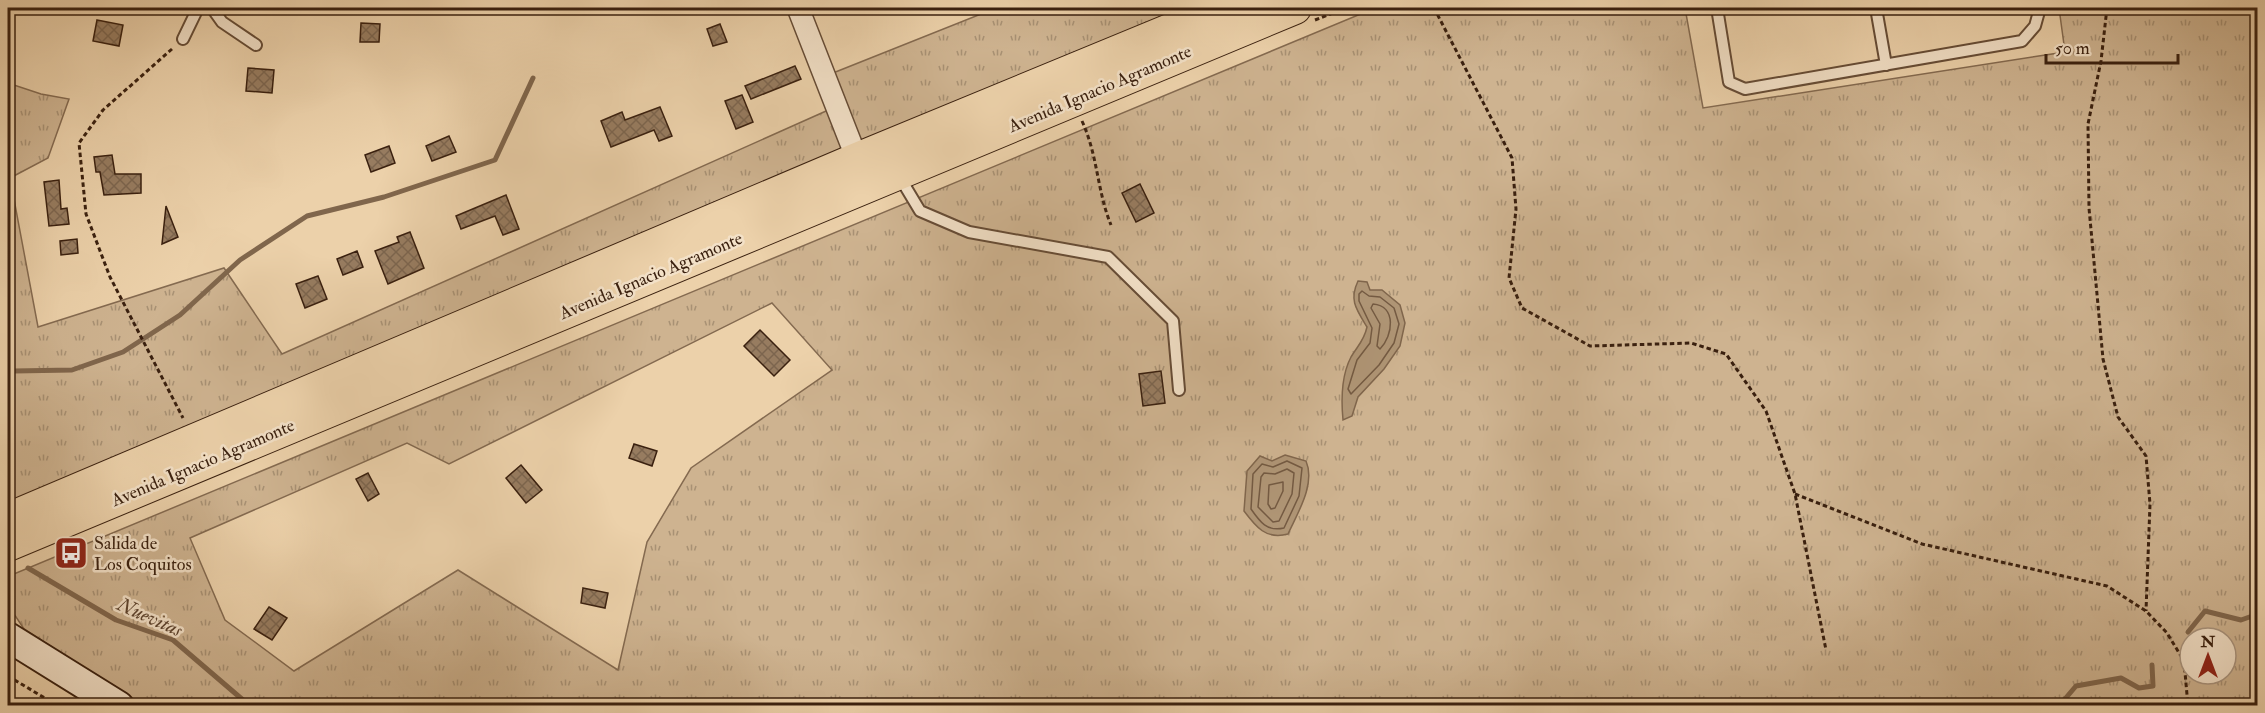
<svg xmlns="http://www.w3.org/2000/svg" width="2265" height="713" font-family="'IM FELL Double Pica',serif">
	<defs>
		<pattern id="grass-tufts" width="24" height="20" patternUnits="userSpaceOnUse" patternTransform="scale(1.5)"><rect width="24" height="20" fill="#ceb390"/><path d="M3 7l-1-3M5 7V3M7 7l1-3M15 17l-1-3M17 17v-4M19 17l1-3" fill="none" stroke="#a89174"/></pattern>
		<pattern id="building-cross-hatch" width="8" height="8" patternUnits="userSpaceOnUse" patternTransform="scale(1.5)"><rect width="8" height="8" fill="#977c60"/><path d="M0 0l8 8M0 8l8-8" fill="none" stroke="#7c654e"/></pattern>
	</defs>
	<rect width="100%" height="100%" fill="#ecd1aa"/>
	<filter id="stains"><feTurbulence type="fractalNoise" baseFrequency=".00333" numOctaves="4"/><feColorMatrix values="0 0 0 0 .2 0 0 0 0 .09 0 0 0 0 .02 0 0 0 .5 -.17"/></filter>
	<radialGradient id="worn" r=".72"><stop offset=".6" stop-color="#630" stop-opacity="0"/><stop offset="1" stop-color="#630" stop-opacity=".3"/></radialGradient>
	<g fill="url(#grass-tufts)" stroke="#846a50" stroke-width="1.5" fill-rule="evenodd">
		<path d="M996 8H1181L8 504V83L41 94 69 99 48 158 10 178 38 327 224 268 282 354 844 103 833 73Z"/>
		<path d="M1375 8H1685L1703 108 2065 52 2059 8H2257V705L142 706 24 629 8 605 9 576ZM772 303 832 370 691 468 647 542 618 670 458 570 294 671 225 620 190 538 407 443 449 464ZM2190 638H2226V674H2190Z"/>
	</g>
	<g fill="#af9575" stroke="#80664c" stroke-width="1.5">
		<path d="M1358 281 1367 282 1370 290H1382L1400 305 1405 323 1400 346 1384 369 1358 397 1352 416 1343 420C1341 399 1341 376 1351 357 1358 345 1364 341 1367 327 1356 309 1349 300 1358 281Z"/>
		<path d="M1285 455 1306 461C1316 484 1297 514 1288 534 1266 540 1256 527 1244 511L1247 471 1260 456 1272 461Z"/>
	</g>
	<g fill="none" stroke-linecap="round" stroke-linejoin="round">
		<g stroke="#745a42" stroke-width="1.5">
			<path d="M1362 291 1369 296 1380 297 1394 308 1399 324 1394 343 1379 365 1351 394 1348 389 1357 360 1370 343 1372 328 1359 301V294Z"/>
			<path d="M1373 304C1397 306 1393 336 1380 349L1377 346 1380 324 1371 308Z"/>
			<path d="M1287 461 1302 468 1299 496 1284 528C1267 532 1260 522 1251 509L1253 474 1262 464 1273 467Z"/>
			<path d="M1287 469 1294 473 1292 494 1279 521 1273 522 1258 507 1261 477 1264 473 1275 474Z"/>
			<path d="M1283 482V491L1275 508 1271 509 1268 504 1269 485Z"/>
		</g>
		<g stroke="#80664c" stroke-width="5">
			<path d="M8 375 14 371 72 370 123 352 180 315 240 260 307 216 384 197 495 160 533 78"/>
			<path d="M28 568 116 620 173 640 250 706"/>
			<path d="M2188 632 2205 611 2241 620 2258 614"/>
			<path d="M2059 706 2076 686 2121 678 2139 688 2153 686 2152 665"/>
		</g>
	</g>
	<g fill="url(#building-cross-hatch)" stroke="#3a200f" stroke-width="1.5">
		<path d="M97 20 123 25 119 46 93 41Z"/>
		<path d="M361 23 380 24 379 42H360Z"/>
		<path d="M720 24 727 42 713 46 707 29Z"/>
		<path d="M795 66 801 79 751 99 745 86Z"/>
		<path d="M248 68 274 70 272 93 246 91Z"/>
		<path d="M742 95 753 122 736 129 725 101Z"/>
		<path d="M660 107 672 136 659 141 654 130 611 147 601 121 622 112 625 120Z"/>
		<path d="M449 136 456 152 432 161 426 146Z"/>
		<path d="M389 146 395 163 371 172 365 155Z"/>
		<path d="M112 155 115 174H141V193L104 195 100 172H96L94 157Z"/>
		<path d="M59 180 61 209 67 208 69 224 49 226 44 182Z"/>
		<path d="M1140 184 1154 213 1136 222 1122 193Z"/>
		<path d="M506 195 519 229 503 235 495 216 461 229 456 216Z"/>
		<path d="M166 206 178 237 162 244Z"/>
		<path d="M410 232 424 268 388 284 375 251 399 242 397 237Z"/>
		<path d="M77 239 78 253 61 255 60 241Z"/>
		<path d="M357 251 363 267 343 275 337 259Z"/>
		<path d="M318 276 327 299 305 308 296 284Z"/>
		<path d="M760 330 790 360 774 376 744 346Z"/>
		<path d="M1161 371 1165 403 1143 406 1139 374Z"/>
		<path d="M634 444 657 451 652 466 629 458Z"/>
		<path d="M521 465 542 490 526 503 506 478Z"/>
		<path d="M368 473 379 494 368 501 356 479Z"/>
		<path d="M583 588 608 593 605 608 581 603Z"/>
		<path d="M269 607 287 618 272 640 254 629Z"/>
	</g>
	<g fill="none" stroke-linecap="round" stroke-linejoin="round">
		<defs>
			<g id="lane">
				<path d="M212 8 222 22 256 45"/>
				<path d="M1717 8 1729 82 1745 89 2022 41 2035 26 2040 8"/>
				<path d="M1876 8 1886 65"/>
				<path d="M183 39 198 8"/>
				<path d="M899 176 920 211 969 232 1108 257 1173 321 1179 390"/>
			</g>
			<path id="street" d="M798 8 857 159"/>
			<path id="secondary" d="M8 637 119 706"/>
			<g id="primary">
				<path d="M8 519 857 159 1223 8"/>
				<path d="M8 545 1295 8"/>
			</g>
		</defs>
		<use href="#lane" stroke="#664c36" stroke-width="14"/>
		<use href="#street" stroke="#664c36" stroke-width="24"/>
		<use href="#secondary" stroke="#3a200f" stroke-width="32"/>
		<use href="#primary" stroke="#3a200f" stroke-width="34"/>
		<g stroke="#3a200f" stroke-width="3" stroke-dasharray="4.5 3" stroke-linecap="butt">
			<path d="M1434 8 1512 158 1516 209 1509 278 1522 308 1590 346 1691 343 1726 354 1766 411 1795 494 1826 650"/>
			<path d="M2107 8 2101 61 2088 124 2089 208 2103 359 2118 417 2146 456 2150 504 2146 611"/>
			<path d="M1315 20 1346 8"/>
			<path d="M172 49 103 110 79 143 86 214 110 277 183 418"/>
			<path d="M1082 121C1098 156 1097 191 1111 225"/>
			<path d="M1795 494 1922 544 2107 586 2146 611 2167 633 2184 661 2188 706"/>
			<path d="M8 676 58 706"/>
		</g>
		<use href="#lane" stroke="#f3e1c8" stroke-width="10"/>
		<use href="#street" stroke="#f3e1c8" stroke-width="21"/>
		<use href="#secondary" stroke="#f3e1c8" stroke-width="28"/>
		<use href="#primary" stroke="#ecd1aa" stroke-width="32"/>
	</g>
	<defs>
		<symbol id="bus-square" viewBox="-11 -11 22 22"><rect x="-9" y="-9" width="18" height="18" rx="4" fill="#8f2418" stroke="#f3e1c8"/><path d="M-5-6H5V4H4V6H2V4H-2V6H-4V4H-5ZM-3.5-4V0h7V-4ZM-3.5 1.2v1.5H-2V1.2ZM2 1.2v1.5H3.5V1.2Z" fill="#fff"/></symbol>
	</defs>
	<g fill-rule="evenodd">
		<use href="#bus-square" x="52" y="534" width="38" height="38"/>
	</g>
	<g text-anchor="middle" dominant-baseline="central" stroke-width="5" stroke-linejoin="round" paint-order="stroke">
		<g font-size="18" fill="#3a200f" stroke="#f3e1c8">
			<text transform="translate(1100 89) rotate(-23)">Avenida Ignacio Agramonte</text>
			<text transform="translate(651 276) rotate(-23)">Avenida Ignacio Agramonte</text>
			<text transform="translate(203 463) rotate(-23)">Avenida Ignacio Agramonte</text>
		</g>
		<g font-size="18" fill="#3a200f" stroke="#f3e1c8" text-anchor="start">
			<text x="94" y="543">Salida de<tspan x="94" dy="21">Los Coquitos</tspan></text>
		</g>
		<g font-size="20" font-style="italic" fill="#5d432e" stroke="#f3e1c8">
			<text transform="translate(150 617) rotate(24)">Nuevitas</text>
		</g>
	</g>
	<rect width="2265" height="713" fill="none" stroke="#ecd1aa" stroke-width="30"/>
	<rect x="9" y="9" width="2247" height="695" fill="none" stroke="#3a200f" stroke-width="3"/>
	<rect x="15" y="15" width="2235" height="683" fill="none" stroke="#3a200f" stroke-width="1.5"/>
	<g transform="translate(2208 656)"><circle r="28" fill="#f3e1c8" stroke="#a9947e" stroke-width="1.5"/>
	<path d="M0-4.5L10 22L0 15L-10 22Z" fill="#8f2418"/>
	<text y="-9" font-size="16" font-weight="bold" text-anchor="middle" fill="#3a200f">N</text>
	</g>
	<path d="M2046 54v9h132v-9" fill="none" stroke="#3a200f" stroke-width="3"/>
	<text x="2055" y="54" font-size="18" fill="#3a200f" stroke="#f3e1c8" stroke-width="4.5" paint-order="stroke">50 m</text>
	<rect width="100%" height="100%" filter="url(#stains)"/>
	<rect width="100%" height="100%" fill="url(#worn)"/>
</svg>
